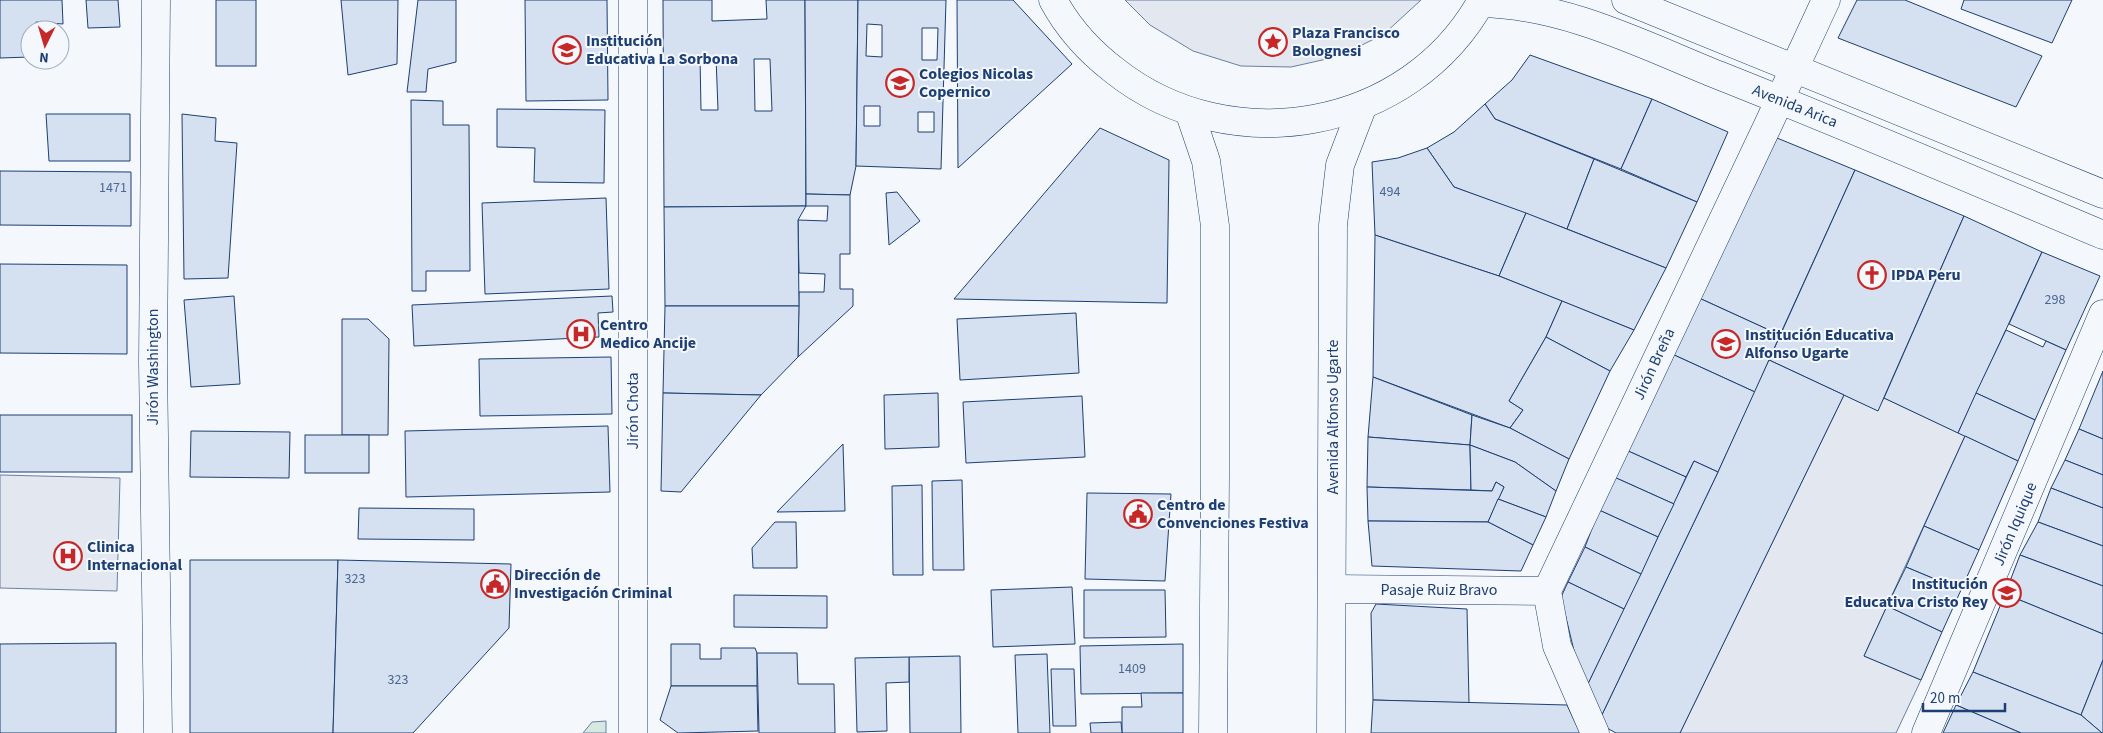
<svg xmlns="http://www.w3.org/2000/svg" width="2103" height="733" font-family="'Source Sans 3',sans-serif">
	<rect width="100%" height="100%" fill="#f4f7fb"/>
	<path fill="#d7e8df" stroke="#687fa3" d="M606 721V733H583L592 722Z"/>
	<g fill="#e3e8f0" stroke="#687fa3">
		<path d="M1125 0H1421L1384 34 1340 56 1291 67 1241 66 1193 51 1150 25Z"/>
		<path d="M1844 395 1877 410 1884 398 1965 436 1864 656 1921 680 1896 733H1680Z"/>
		<path d="M0 475 120 478 117 591 0 588Z"/>
	</g>
	<g fill="#d5e0f0" stroke="#1d3f73" fill-rule="evenodd">
		<path d="M0 0H62L63 24 36 22 35 30H30V57L0 58Z"/>
		<path d="M86 0H118L120 27 88 28Z"/>
		<rect x="216" y="0" width="40" height="66"/>
		<path d="M341 0H398L397 64 348 75Z"/>
		<path d="M418 0H456V62L428 69 426 92H407Z"/>
		<path d="M525 0H607L608 100 526 101Z"/>
		<path d="M663 0H712V21L767 19 766 0H805L806 206 664 207ZM700 57H716L718 110H701ZM754 59H770L772 111H755Z"/>
		<path d="M805 0H858L856 166 850 195 806 194Z"/>
		<path d="M858 0H946L941 169 856 166ZM867 24 882 25V57L866 56ZM922 28H938L937 60H922ZM864 106H880V126H864ZM918 112H934V132H918Z"/>
		<path d="M957 0H1013L1072 64 958 168Z"/>
		<path d="M1857 0H1905L2042 56 2016 107 1838 38Z"/>
		<path d="M1964 0H2072L2052 43 1961 9Z"/>
		<path d="M1530 55 1652 99 1621 169 1495 119 1485 104 1512 80Z"/>
		<path d="M1652 99 1728 132 1697 202 1621 169Z"/>
		<path d="M411 100 443 101V125H469L470 271H426V291H412Z"/>
		<path d="M1485 104 1495 119 1594 159 1567 229 1454 187 1427 148 1454 132Z"/>
		<path d="M497 109 605 110 604 183 534 182 535 148 497 147Z"/>
		<path d="M46 114H130V161H49Z"/>
		<path d="M182 114 216 118 215 141 237 143 228 278 184 279Z"/>
		<path d="M1100 128 1169 160 1167 303 954 299Z"/>
		<path d="M1777 138 1855 170 1780 335 1699 298Z"/>
		<path d="M1427 148 1454 187 1526 213 1499 276 1375 235 1372 162 1398 158Z"/>
		<path d="M1594 159 1697 202 1666 268 1567 229Z"/>
		<path d="M1855 170 1964 216 1878 411 1769 360Z"/>
		<path d="M0 171 131 172V226L0 225Z"/>
		<path d="M897 192 920 221 889 245 886 193Z"/>
		<path d="M806 194 850 195V254H840V289H853V306L798 357 799 292H824L825 274 799 273 798 220 827 221 828 206H806Z"/>
		<path d="M606 198 609 289 485 294 482 203Z"/>
		<path d="M806 206 798 220 799 306H665L664 207Z"/>
		<path d="M1526 213 1666 268 1634 330 1499 276Z"/>
		<path d="M1964 216 2042 252 1958 433 1884 398Z"/>
		<path d="M1375 235 1499 276 1562 301 1546 337 1509 401 1523 410 1510 428 1373 377Z"/>
		<path d="M2042 252 2100 276 2066 350 2009 324Z"/>
		<path d="M0 264 127 265V354L0 353Z"/>
		<path d="M234 296 240 384 191 387 184 300Z"/>
		<path d="M612 296 613 312 598 313 599 337 414 346 412 305Z"/>
		<path d="M1699 298 1780 335 1755 392 1672 354Z"/>
		<path d="M1562 301 1634 330 1610 371 1546 337Z"/>
		<path d="M665 306H799L798 357 761 395 663 393Z"/>
		<path d="M1076 313 1079 373 960 380 957 319Z"/>
		<path d="M342 319H368L389 339 388 435H342Z"/>
		<path d="M2006 330 2043 347 2046 341 2066 350 2035 420 1976 393Z"/>
		<path d="M1546 337 1610 371 1569 459 1510 428 1523 410 1509 401Z"/>
		<path d="M1672 354 1755 392 1718 472 1694 461 1686 477 1626 450Z"/>
		<path d="M611 357 612 414 480 416 479 359Z"/>
		<path d="M1769 360 1844 395 1680 733H1616L1598 723 1718 472Z"/>
		<path d="M2103 371V439L2079 429Z"/>
		<path d="M1373 377 1472 415 1470 445 1368 437Z"/>
		<path d="M663 393 761 395 681 492 661 491Z"/>
		<path d="M938 393 939 447 885 449 884 395Z"/>
		<path d="M1976 393 2035 420 2018 461 1958 433Z"/>
		<path d="M1082 396 1085 457 966 463 963 402Z"/>
		<rect x="0" y="415" width="132" height="57"/>
		<path d="M1472 415 1510 428 1569 459 1556 491 1515 462 1470 445Z"/>
		<path d="M608 426 610 492 406 497 405 431Z"/>
		<path d="M2079 429 2103 439V475L2065 460Z"/>
		<path d="M191 431 290 432 289 478 190 477Z"/>
		<rect x="305" y="435" width="64" height="38"/>
		<path d="M1965 436 2018 461 1979 550 1924 526Z"/>
		<path d="M1368 437 1470 445 1471 490 1367 487Z"/>
		<path d="M843 444 845 511 777 512Z"/>
		<path d="M1470 445 1515 462 1556 491 1546 517 1498 499 1504 487 1496 482 1492 491 1471 490Z"/>
		<path d="M1626 450 1686 477 1674 504 1614 477Z"/>
		<path d="M2065 460 2103 475V508L2051 488Z"/>
		<path d="M1694 461 1718 472 1598 723 1584 692Z"/>
		<path d="M1614 477 1674 504 1658 537 1599 510Z"/>
		<path d="M962 480 964 570H933L932 481Z"/>
		<path d="M1496 482 1504 487 1488 522 1368 521 1367 487 1492 491Z"/>
		<path d="M922 485 923 575H893L892 486Z"/>
		<path d="M2051 488 2103 508V546L2038 522Z"/>
		<path d="M1087 493 1171 494 1165 581 1085 579Z"/>
		<path d="M1498 499 1546 517 1533 545 1488 522Z"/>
		<path d="M359 508 474 509V540L358 539Z"/>
		<path d="M1599 510 1658 537 1641 574 1585 547Z"/>
		<path d="M1368 521 1488 522 1533 545 1521 571 1372 566Z"/>
		<path d="M775 522H796L797 568H753L752 548Z"/>
		<path d="M2038 522 2103 546V586L2020 555Z"/>
		<path d="M1924 526 1979 550 1961 590 1906 567Z"/>
		<path d="M1585 547 1641 574 1624 609 1568 582Z"/>
		<path d="M2020 555 2103 586V634L2005 594Z"/>
		<path d="M190 560H338L333 733H190Z"/>
		<path d="M338 560 511 564 509 628 413 733H333Z"/>
		<path d="M1906 567 1961 590 1942 632 1887 606Z"/>
		<path d="M1568 582 1624 609 1584 692 1561 597Z"/>
		<path d="M1072 587 1075 644 993 647 991 590Z"/>
		<path d="M1084 590H1165L1166 637 1084 638Z"/>
		<path d="M2005 594 2103 634V660L2081 715 1973 672Z"/>
		<path d="M734 595 827 596V628L734 627Z"/>
		<path d="M1376 604 1467 609 1469 703 1373 700 1371 613Z"/>
		<path d="M1887 606 1942 632 1921 680 1864 656Z"/>
		<path d="M116 643V733H0V644Z"/>
		<path d="M671 644H700V659H721V648H755L757 653V686H671Z"/>
		<path d="M1183 644V693L1081 694 1080 646Z"/>
		<path d="M757 653H797L798 684H834L835 733H759Z"/>
		<path d="M1047 654 1050 733H1018L1015 655Z"/>
		<path d="M960 656 961 733H910L909 657Z"/>
		<path d="M909 657V682L886 683 887 731 857 732 855 658Z"/>
		<path d="M2103 660V733H2102L2081 715Z"/>
		<path d="M1051 669H1074L1076 726H1053Z"/>
		<path d="M1973 672 2081 715 2102 733H2021L1956 705Z"/>
		<path d="M671 686H757L758 731 678 733 660 720Z"/>
		<path d="M1141 693H1183V733H1122V707H1142Z"/>
		<path d="M1373 700 1567 705 1580 733H1371Z"/>
		<path d="M1956 705 2021 733H1943Z"/>
		<path d="M1121 722 1122 733H1091L1090 723Z"/>
	</g>
	<g fill="none" stroke-linecap="round" stroke-linejoin="round">
		<defs>
			<g id="minor">
				<path d="M156 0 153 362 158 733"/>
				<path d="M633 0V733"/>
				<path d="M1332 589 1547 591"/>
				<path d="M1595 733 1557 646 1547 591 1768 125 1826 0"/>
				<path d="M1926 733 2103 314"/>
			</g>
			<g id="major">
				<path d="M1053 0C1068 28 1090 52 1115 71 1230 162 1410 131 1482 0"/>
				<path d="M1626 0 2103 194"/>
				<path d="M1481 3C1566 5 1641 44 1718 75 1847 126 1975 181 2103 235"/>
				<path d="M1189 111 1206 161 1215 226V478L1213 733"/>
				<path d="M1331 733 1333 225 1340 165 1363 105"/>
			</g>
		</defs>
		<use href="#minor" stroke="#1d3f73" stroke-width="29"/>
		<use href="#major" stroke="#1d3f73" stroke-width="29"/>
		<use href="#minor" stroke="#f4f7fb" stroke-width="28"/>
		<use href="#major" stroke="#f4f7fb" stroke-width="28"/>
	</g>
	<defs>
		<symbol id="sight-ring" viewBox="-11 -11 22 22"><circle r="9.5" fill="#f4f7fb" stroke="#c62828" stroke-width="1.5"/><path d="M0-6L1.8-2.2L6-1.7L2.9 1.2L3.7 5.4L0 3.3L-3.7 5.4L-2.9 1.2L-6-1.7L-1.8-2.2Z" fill="#c62828"/></symbol>
		<symbol id="school-ring" viewBox="-11 -11 22 22"><circle r="9.5" fill="#f4f7fb" stroke="#c62828" stroke-width="1.5"/><path d="M0-5L7-2L0 1L-7-2ZM-4 1L0 2.5L4 1V4Q0 6-4 4Z" fill="#c62828"/></symbol>
		<symbol id="church-ring" viewBox="-11 -11 22 22"><circle r="9.5" fill="#f4f7fb" stroke="#c62828" stroke-width="1.5"/><path d="M-1.2-6h2.4v3.5h3.3v2.4h-3.3V6h-2.4V-.1h-3.3v-2.4h3.3Z" fill="#c62828"/></symbol>
		<symbol id="hospital-ring" viewBox="-11 -11 22 22"><circle r="9.5" fill="#f4f7fb" stroke="#c62828" stroke-width="1.5"/><path d="M-5-5h3v3.5h4V-5h3V5h-3V1.5h-4V5h-3Z" fill="#c62828"/></symbol>
		<symbol id="civic-ring" viewBox="-11 -11 22 22"><circle r="9.5" fill="#f4f7fb" stroke="#c62828" stroke-width="1.5"/><path d="M-.6-6.5H3V-4.5H.6V-3L4-1V1h2V6H-6V1h2V-1L-.6-3ZM-1.2 2.5V6h2.4V2.5Z" fill="#c62828"/></symbol>
	</defs>
	<g fill-rule="evenodd">
		<use href="#sight-ring" x="1257" y="26" width="32" height="32"/>
		<use href="#school-ring" x="551" y="34" width="32" height="32"/>
		<use href="#school-ring" x="884" y="67" width="32" height="32"/>
		<use href="#church-ring" x="1856" y="259" width="32" height="32"/>
		<use href="#hospital-ring" x="565" y="318" width="32" height="32"/>
		<use href="#school-ring" x="1710" y="328" width="32" height="32"/>
		<use href="#civic-ring" x="1122" y="498" width="32" height="32"/>
		<use href="#hospital-ring" x="52" y="540" width="32" height="32"/>
		<use href="#civic-ring" x="479" y="568" width="32" height="32"/>
		<use href="#school-ring" x="1991" y="577" width="32" height="32"/>
	</g>
	<g text-anchor="middle" dominant-baseline="central" stroke-width="4" stroke-linejoin="round" paint-order="stroke">
		<g font-size="14" fill="#4b6792">
			<text x="113" y="188">1471</text>
			<text x="1390" y="192">494</text>
			<text x="2055" y="300">298</text>
			<text x="355" y="579">323</text>
			<text x="1132" y="669">1409</text>
			<text x="398" y="680">323</text>
		</g>
		<g font-size="16" font-weight="bold" fill="#1d3f73" stroke="#f4f7fb" text-anchor="start">
			<text x="1292" y="33">Plaza Francisco<tspan x="1292" dy="18">Bolognesi</tspan></text>
			<text x="586" y="41">Institución<tspan x="586" dy="18">Educativa La Sorbona</tspan></text>
			<text x="919" y="74">Colegios Nicolas<tspan x="919" dy="18">Copernico</tspan></text>
			<text x="1891" y="275">IPDA Peru</text>
			<text x="600" y="325">Centro<tspan x="600" dy="18">Medico Ancije</tspan></text>
			<text x="1745" y="335">Institución Educativa<tspan x="1745" dy="18">Alfonso Ugarte</tspan></text>
			<text x="1157" y="505">Centro de<tspan x="1157" dy="18">Convenciones Festiva</tspan></text>
			<text x="87" y="547">Clinica<tspan x="87" dy="18">Internacional</tspan></text>
			<text x="514" y="575">Dirección de<tspan x="514" dy="18">Investigación Criminal</tspan></text>
			<text x="1988" y="584" text-anchor="end">Institución<tspan x="1988" dy="18">Educativa Cristo Rey</tspan></text>
		</g>
		<g font-size="16" fill="#1d3f73" stroke="#f4f7fb">
			<text transform="translate(1795 106) rotate(22)">Avenida Arica</text>
			<text transform="translate(1654 364) rotate(-65)">Jirón Breña</text>
			<text transform="translate(153 367) rotate(-90)">Jirón Washington</text>
			<text transform="translate(633 411) rotate(-90)">Jirón Chota</text>
			<text transform="translate(1333 417) rotate(-90)">Avenida Alfonso Ugarte</text>
			<text transform="translate(2015 524) rotate(-67)">Jirón Iquique</text>
			<text x="1439" y="590">Pasaje Ruiz Bravo</text>
		</g>
	</g>
	<g transform="translate(45 45) rotate(185)"><circle r="24" fill="#f4f7fb" stroke="#9eadc5"/>
	<path d="M0-4L9 19L0 12L-9 19Z" fill="#c62828"/>
	<text y="-8" font-size="14" font-weight="bold" text-anchor="middle" fill="#1d3f73">N</text>
	</g>
	<path d="M1923 703v8h82v-8" fill="none" stroke="#1d3f73" stroke-width="2.5"/>
	<text x="1930" y="703" font-size="15" fill="#1d3f73" stroke="#f4f7fb" stroke-width="4" paint-order="stroke">20 m</text>
</svg>
